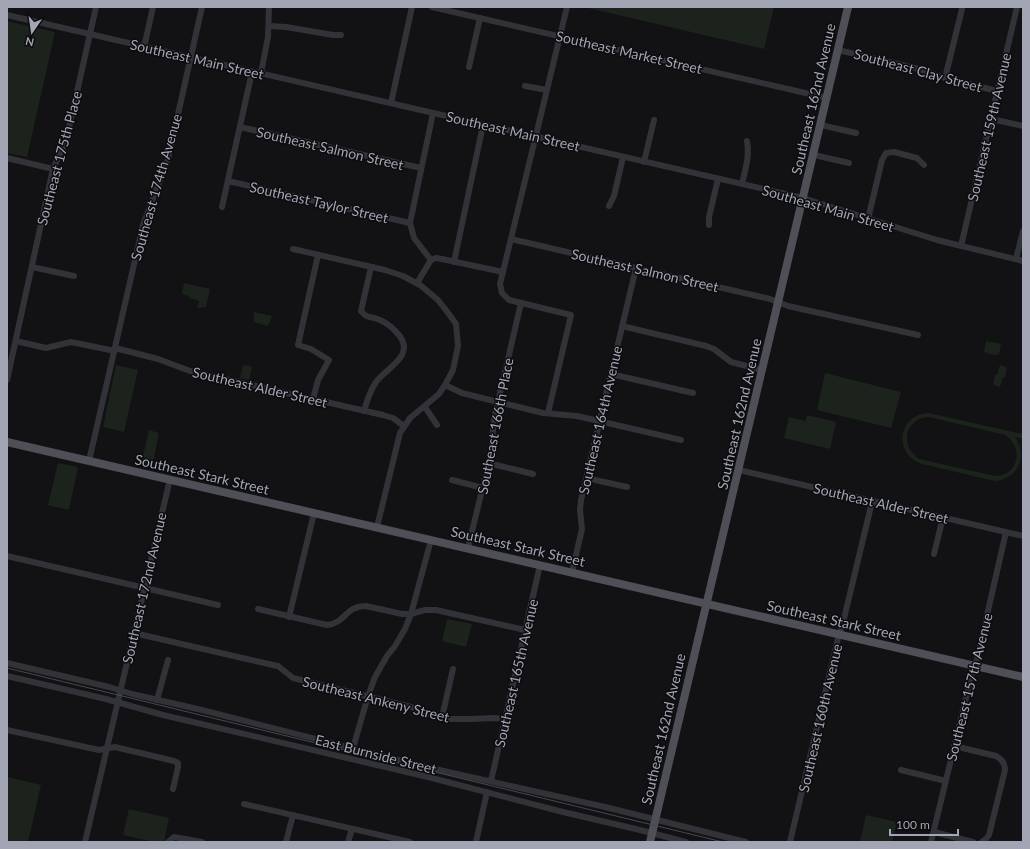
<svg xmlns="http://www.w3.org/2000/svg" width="1030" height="849" font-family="Lato,sans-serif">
	<rect width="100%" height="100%" fill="#121113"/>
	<g fill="#1c231d" fill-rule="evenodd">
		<path d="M584 7H774L764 49Z"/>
		<path d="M7 21 55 32 27 157 7 153Z"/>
		<path d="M184 283 210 289 206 307 197 308 199 301 190 298 189 296 182 294Z"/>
		<path d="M254 312 272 316 268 326 254 322Z"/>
		<path d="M986 341 1001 344 999 354 994 355 986 353 984 351Z"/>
		<path d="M116 365 138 370 124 432 103 427Z"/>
		<path d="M243 365 251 366 252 368 249 380 240 378Z"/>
		<path d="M1000 365 1007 367 1005 378 1003 377 1000 387 993 385 995 375H997Z"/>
		<path d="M825 373 901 392 891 428 817 410Z"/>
		<path d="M929 413 1023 434V439L1015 437C1028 456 1018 479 995 481L922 464C892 454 898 414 929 413ZM929 417 1005 435C1024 448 1019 475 995 476L919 459C899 446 905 418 929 417Z"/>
		<path d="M807 415 836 422 830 449 784 438 789 417 805 421Z"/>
		<path d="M149 430 159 433 152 467 141 465Z"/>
		<path d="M58 463 78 467 69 510 48 505Z"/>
		<path d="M447 619 472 624 466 647 442 641Z"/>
		<path d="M7 777 41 785 28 842H7Z"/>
		<path d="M129 809 169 818 164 842H154L123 835Z"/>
		<path d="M866 815 897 822 892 842H860Z"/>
	</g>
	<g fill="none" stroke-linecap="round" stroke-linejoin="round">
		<g stroke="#323338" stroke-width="6">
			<path d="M432 7 827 98"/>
			<path d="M7 15 803 198 937 240 1023 261"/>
			<path d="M269 26 286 27 333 35H341"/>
			<path d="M143 46 145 43 153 7"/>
			<path d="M838 50 919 69 945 78 997 91"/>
			<path d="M469 67 480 18"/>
			<path d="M261 73 268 37 269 7"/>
			<path d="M945 78 962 9"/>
			<path d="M525 86 547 90"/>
			<path d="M391 103 412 7"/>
			<path d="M991 119 1023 126"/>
			<path d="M821 125 856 133"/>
			<path d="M240 127 421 168"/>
			<path d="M814 155 849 163"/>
			<path d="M7 158 53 169"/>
			<path d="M644 162 654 120"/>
			<path d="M228 181 410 223"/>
			<path d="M742 184C745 170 750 156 747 141"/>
			<path d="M609 206 614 196 623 157"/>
			<path d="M222 207 252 72"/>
			<path d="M868 219 882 160 886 153 894 152 917 158 924 165"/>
			<path d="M709 225V217L718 179"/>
			<path d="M511 239 770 299 788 306 918 335"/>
			<path d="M961 246 1017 7"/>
			<path d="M293 249 385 270 403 276 420 285 438 300 449 314 456 324 458 346 453 370 445 385 439 394 410 418 400 433 377 527"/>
			<path d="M1016 259 1023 231"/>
			<path d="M431 260 414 238 410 223 433 113"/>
			<path d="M431 260 436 258 442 259 503 272"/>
			<path d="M454 262 483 125"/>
			<path d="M32 267 74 276"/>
			<path d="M417 283 431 260"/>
			<path d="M622 326 706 346 714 349 731 362 762 370"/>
			<path d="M16 341 46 348 71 342 110 350 119 349 158 359 190 371 383 415 393 418 404 426"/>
			<path d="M611 374 693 393"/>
			<path d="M7 380 53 169 66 141 96 7"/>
			<path d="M445 385 462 393 498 402 543 413 577 416 681 440"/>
			<path d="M313 399 318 380 329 360 311 349 298 345 318 255"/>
			<path d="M425 407 437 425"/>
			<path d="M364 411C367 400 370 391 376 382 386 368 416 356 399 335 394 329 387 323 380 320 371 316 367 319 361 311L371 267"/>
			<path d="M548 413 571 315 509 300 502 293 500 284 567 7"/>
			<path d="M89 461 143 225 168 159 202 7"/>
			<path d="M488 463 533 474"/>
			<path d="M739 470 1023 536"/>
			<path d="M586 478 627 487"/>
			<path d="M452 480 483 488"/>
			<path d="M468 548 491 453 494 418 498 402 521 303"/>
			<path d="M934 554 943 517"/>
			<path d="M7 556 218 605"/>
			<path d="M572 572 582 529 580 510 581 500 636 268"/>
			<path d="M258 609 327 625C346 623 345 606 366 606L402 614H411L425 610H436L525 630"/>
			<path d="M289 617 314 513"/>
			<path d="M134 633 273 665 278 666 293 678 411 707 435 716 451 719H471L494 718 506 719"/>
			<path d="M7 663 109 687 132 694 202 710 426 767 605 807 746 842"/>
			<path d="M7 676 106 699 163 715 428 777 563 812 640 830 686 842"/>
			<path d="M157 700 168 660"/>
			<path d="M442 717 453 669"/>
			<path d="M7 730 99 750 115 747 174 761 178 763V767L173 789"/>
			<path d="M954 746 996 756C1002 759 1005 764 1005 770L989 835 986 839 982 842"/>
			<path d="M353 748 368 696 375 677 387 656 395 646 405 629 411 614 431 540"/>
			<path d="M901 770 946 781"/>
			<path d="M491 781 540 565"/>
			<path d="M244 804 410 842"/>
			<path d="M934 832 973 842"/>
			<path d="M85 842 170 479"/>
			<path d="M168 842 174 837 202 842"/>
			<path d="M286 842 293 815"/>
			<path d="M348 842 352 829"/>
			<path d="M476 842 487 792"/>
			<path d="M790 842 839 634 842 627 871 506 874 501"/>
			<path d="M931 842 972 673 977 659 1006 532"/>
		</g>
		<g stroke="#4e4f57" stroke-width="8">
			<path d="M7 442 1023 677"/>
			<path d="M650 842 848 7"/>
		</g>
		<path stroke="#47484f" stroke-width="1" d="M7 668 723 842"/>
	</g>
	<g text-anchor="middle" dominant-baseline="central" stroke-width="3" stroke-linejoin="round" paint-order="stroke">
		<g font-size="14" fill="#a2a6b4" stroke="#0d0c0e">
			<text transform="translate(629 52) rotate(13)">Southeast Market Street</text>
			<text transform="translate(197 59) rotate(13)">Southeast Main Street</text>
			<text transform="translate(918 70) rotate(15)">Southeast Clay Street</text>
			<text transform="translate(813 99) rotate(-77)">Southeast 162nd Avenue</text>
			<text transform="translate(989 127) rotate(-77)">Southeast 159th Avenue</text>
			<text transform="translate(513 131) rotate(13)">Southeast Main Street</text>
			<text transform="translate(330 148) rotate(13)">Southeast Salmon Street</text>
			<text transform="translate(59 158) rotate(-75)">Southeast 175th Place</text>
			<text transform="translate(156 187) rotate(-74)">Southeast 174th Avenue</text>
			<text transform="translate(319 202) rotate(13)">Southeast Taylor Street</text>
			<text transform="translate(828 208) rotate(16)">Southeast Main Street</text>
			<text transform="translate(645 270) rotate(13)">Southeast Salmon Street</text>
			<text transform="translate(260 387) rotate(13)">Southeast Alder Street</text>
			<text transform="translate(739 414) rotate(-77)">Southeast 162nd Avenue</text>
			<text transform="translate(600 420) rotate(-77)">Southeast 164th Avenue</text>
			<text transform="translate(495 426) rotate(-79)">Southeast 166th Place</text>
			<text transform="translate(202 474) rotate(13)">Southeast Stark Street</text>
			<text transform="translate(881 503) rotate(13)">Southeast Alder Street</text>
			<text transform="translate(518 546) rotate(13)">Southeast Stark Street</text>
			<text transform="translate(144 588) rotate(-77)">Southeast 172nd Avenue</text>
			<text transform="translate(834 620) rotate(13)">Southeast Stark Street</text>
			<text transform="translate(516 673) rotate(-77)">Southeast 165th Avenue</text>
			<text transform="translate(969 687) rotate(-76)">Southeast 157th Avenue</text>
			<text transform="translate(376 699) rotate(14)">Southeast Ankeny Street</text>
			<text transform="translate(820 718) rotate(-77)">Southeast 160th Avenue</text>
			<text transform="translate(663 729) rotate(-77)">Southeast 162nd Avenue</text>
			<text transform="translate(376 754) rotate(14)">East Burnside Street</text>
		</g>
	</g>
	<rect width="1030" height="849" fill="none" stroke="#a2a6b4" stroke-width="16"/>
	<g transform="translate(32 32) rotate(193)" stroke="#0d0c0e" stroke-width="3" paint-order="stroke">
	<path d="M0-3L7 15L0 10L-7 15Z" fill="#a2a6b4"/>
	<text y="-6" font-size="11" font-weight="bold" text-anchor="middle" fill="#a2a6b4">N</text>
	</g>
	<path d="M890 829v6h68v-6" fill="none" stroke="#a2a6b4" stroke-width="2"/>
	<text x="896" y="829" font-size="12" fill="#a2a6b4" stroke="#0d0c0e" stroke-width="3" paint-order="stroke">100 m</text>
</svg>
